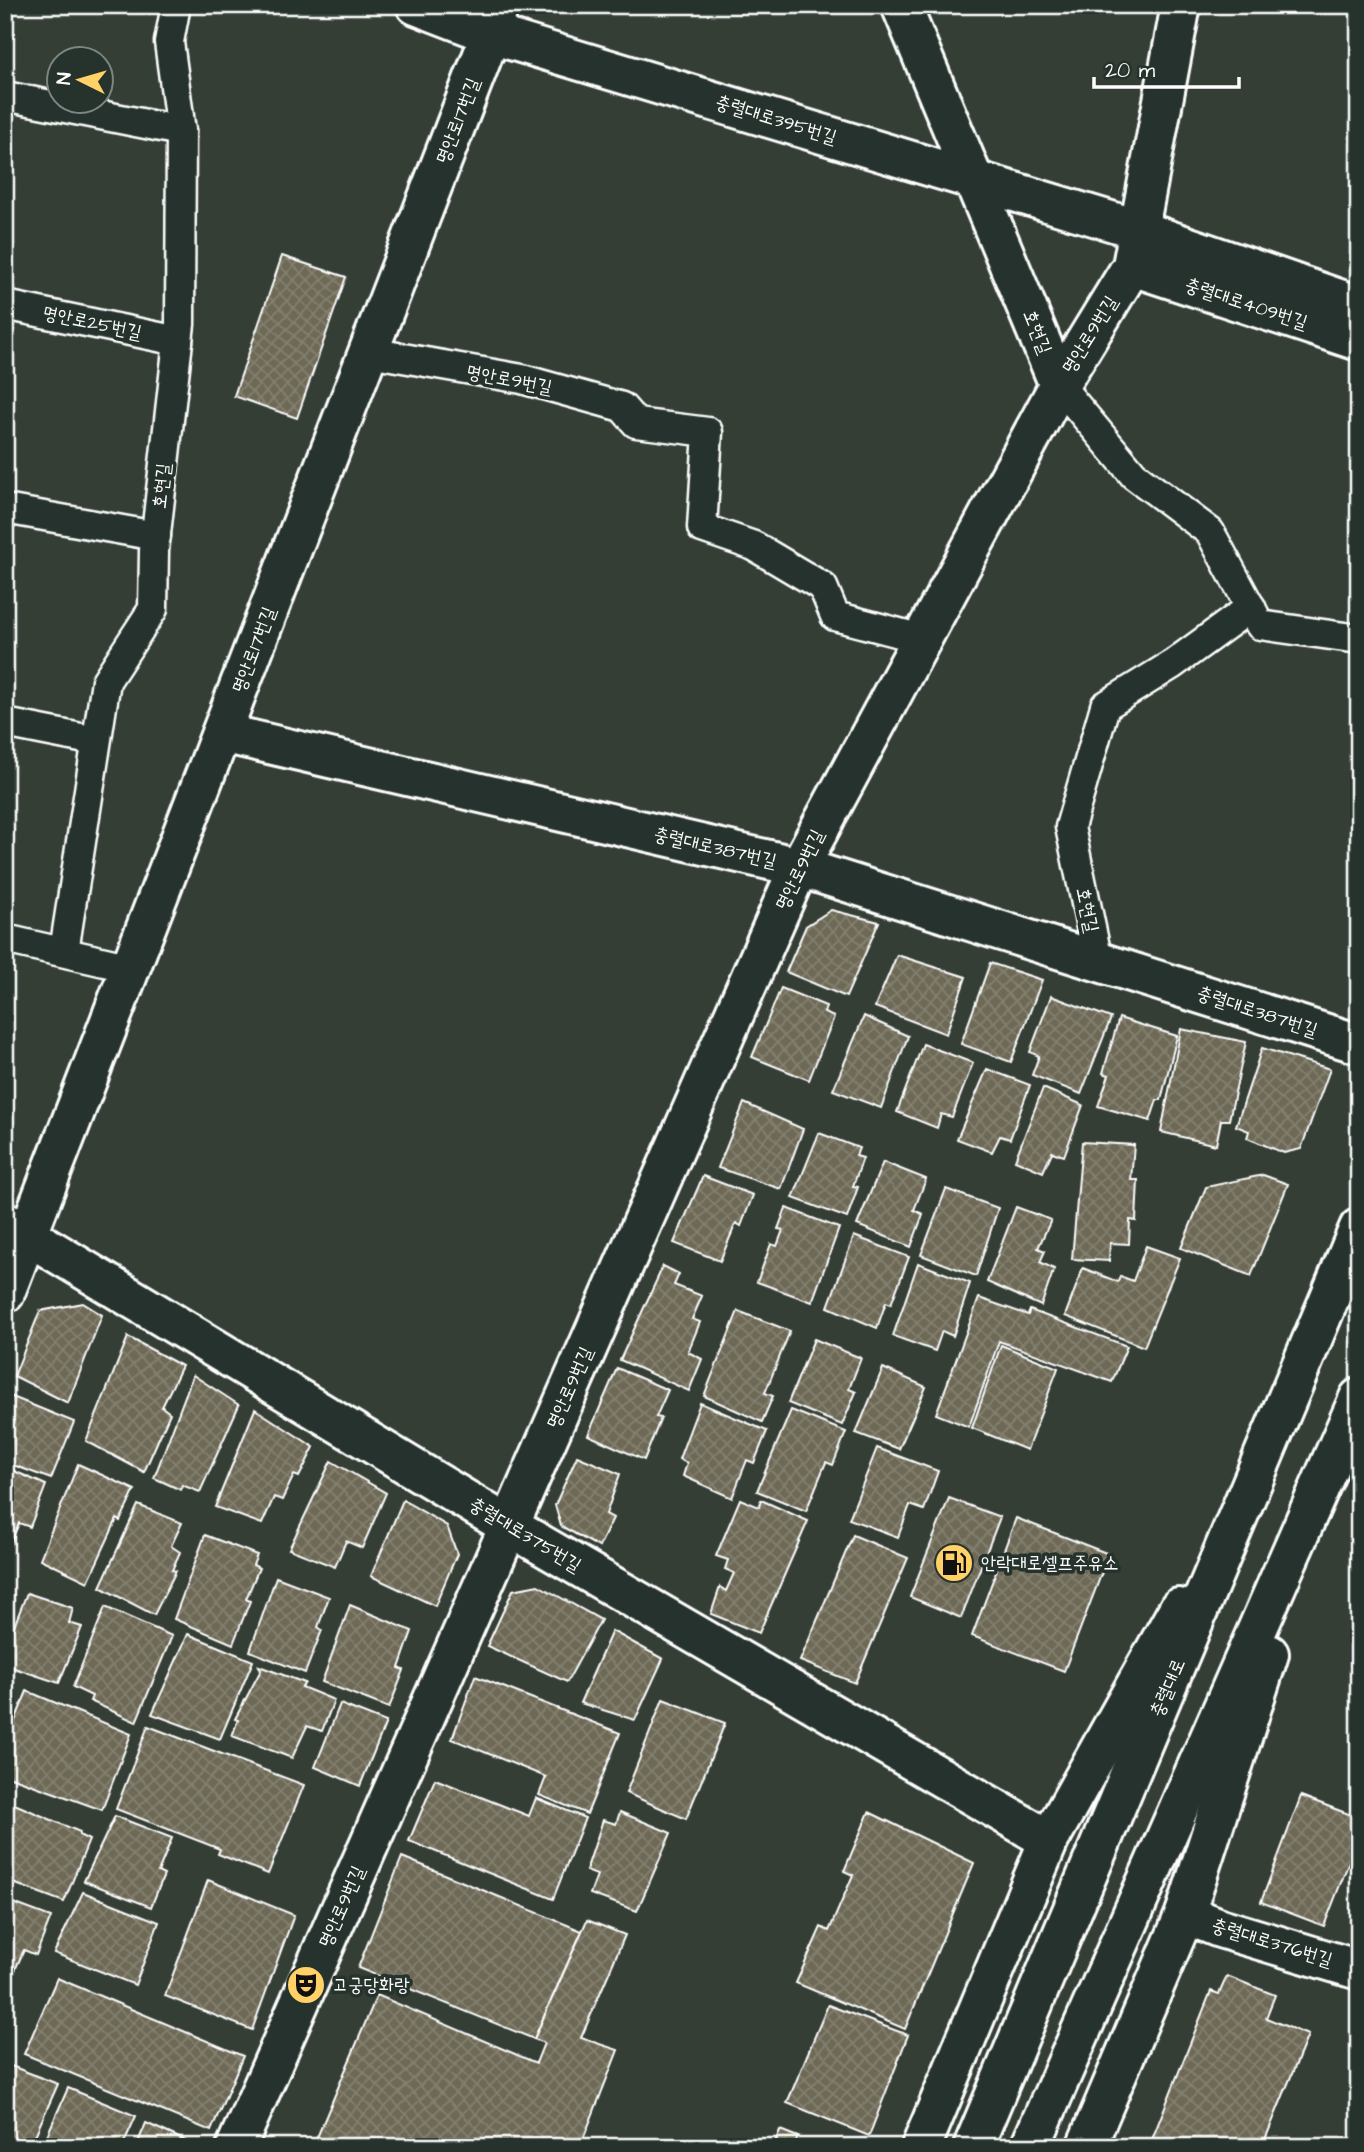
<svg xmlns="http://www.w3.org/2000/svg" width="1364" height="2152" font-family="'Architects Daughter','Poor Story',sans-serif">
	<defs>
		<pattern id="building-cross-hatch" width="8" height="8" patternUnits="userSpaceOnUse" patternTransform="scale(1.75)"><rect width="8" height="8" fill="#6d6956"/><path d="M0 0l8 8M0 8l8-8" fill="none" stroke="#83806f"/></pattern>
	</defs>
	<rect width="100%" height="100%" fill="#343e35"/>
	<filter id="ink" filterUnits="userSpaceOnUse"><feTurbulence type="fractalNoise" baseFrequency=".0143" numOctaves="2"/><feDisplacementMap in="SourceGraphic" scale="14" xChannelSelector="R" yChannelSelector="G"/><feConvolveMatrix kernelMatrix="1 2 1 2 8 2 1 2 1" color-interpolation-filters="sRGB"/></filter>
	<g filter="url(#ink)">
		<g fill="url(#building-cross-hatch)" stroke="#fff" stroke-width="2">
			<path d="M282 256 346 277 297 418 234 396Z"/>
			<path d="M831 910 879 922 846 997 786 972 806 926Z"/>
			<path d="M897 955 966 977 946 1034 875 1007Z"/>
			<path d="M990 963 1042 980 1011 1062 961 1044Z"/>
			<path d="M781 988 826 1006 824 1013 834 1017 809 1080 752 1057Z"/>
			<path d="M1051 996 1111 1018 1081 1094 1032 1075 1039 1056 1030 1052Z"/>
			<path d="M864 1016 908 1036 881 1108 833 1090Z"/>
			<path d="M1119 1018 1177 1036 1161 1100H1157L1150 1121 1098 1106 1109 1075 1103 1073Z"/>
			<path d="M1181 1029 1246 1042 1229 1120H1221L1216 1145 1161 1132Z"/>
			<path d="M923 1044 973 1063 952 1117 941 1114 937 1128 897 1112Z"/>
			<path d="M1262 1048 1330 1069 1301 1149 1284 1153 1247 1138 1249 1131 1236 1126Z"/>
			<path d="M987 1069 1030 1085 1010 1139 1000 1136 992 1152 957 1139Z"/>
			<path d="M1043 1088 1083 1105 1064 1156 1052 1152 1043 1172 1015 1160Z"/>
			<path d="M744 1103 803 1129 781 1189 718 1168Z"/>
			<path d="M819 1133 859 1148 856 1156 863 1158 853 1186 858 1187 847 1218 793 1198Z"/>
			<path d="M1082 1142 1134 1145 1131 1180H1138L1136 1221 1130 1220 1129 1244 1110 1243 1109 1261 1072 1259Z"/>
			<path d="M883 1162 926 1179 914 1210 923 1214 911 1247 857 1225Z"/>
			<path d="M1263 1175 1288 1184 1251 1276 1181 1248 1206 1187Z"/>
			<path d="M703 1176 753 1195 741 1226 736 1223 720 1261 674 1243Z"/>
			<path d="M946 1189 998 1208 976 1276 921 1255Z"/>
			<path d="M1016 1207 1051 1220 1038 1248 1045 1251 1040 1262 1054 1269 1041 1306 987 1282Z"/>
			<path d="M786 1208 839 1228 812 1302 757 1282 771 1244 777 1246 783 1230 778 1229Z"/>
			<path d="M854 1236 909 1257 891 1304 886 1302 877 1328 828 1307Z"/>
			<path d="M1146 1246 1180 1258 1144 1347 1065 1316 1083 1268 1118 1282 1120 1276 1133 1281Z"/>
			<path d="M918 1263 970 1283 953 1336 942 1331 935 1351 893 1336Z"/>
			<path d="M663 1266 679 1274 674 1285 702 1296 692 1319 700 1322 688 1352 702 1359 689 1391 620 1360Z"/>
			<path d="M979 1298 1028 1315 1030 1310 1127 1346 1112 1382 999 1341 969 1427 936 1414Z"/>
			<path d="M83 1303 102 1315 68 1403 14 1376 40 1311Z"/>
			<path d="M738 1311 790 1331 765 1393 773 1396 762 1422 704 1396Z"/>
			<path d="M128 1337 182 1366 162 1407 170 1413 144 1472 86 1441Z"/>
			<path d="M814 1339 861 1358 849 1389 856 1392 842 1425 788 1403Z"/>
			<path d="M1001 1345 1058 1368 1027 1450 972 1428Z"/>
			<path d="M617 1368 668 1390 656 1417 661 1418 644 1460 588 1435Z"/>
			<path d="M883 1368 926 1387 899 1449 856 1433Z"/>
			<path d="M193 1375 239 1405 200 1492 182 1485 181 1490 154 1478Z"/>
			<path d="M5 1394 74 1422 51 1479 5 1462Z"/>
			<path d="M700 1403 767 1431 754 1463 747 1460 732 1498 683 1476 687 1463 679 1459Z"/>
			<path d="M255 1409 314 1447 299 1477 294 1475 282 1500 274 1497 262 1524 215 1507Z"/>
			<path d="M791 1410 846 1432 833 1465 826 1462 806 1511 757 1491Z"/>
			<path d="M877 1448 938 1471 924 1510 910 1505 898 1537 849 1519Z"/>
			<path d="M577 1456 620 1474 606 1514 613 1518 599 1547 561 1526 555 1505Z"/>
			<path d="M331 1461 386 1493 362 1548 346 1541 335 1567 289 1549Z"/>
			<path d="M78 1464 135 1490 120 1521 117 1519 88 1582 40 1559Z"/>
			<path d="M5 1467 46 1485 30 1527 19 1523 9 1547 5 1546Z"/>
			<path d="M949 1498 1000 1517 961 1618 910 1597Z"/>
			<path d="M740 1499 759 1507 761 1500 808 1521 759 1633 711 1614 720 1587 726 1591 734 1573 725 1569 728 1560 716 1556Z"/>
			<path d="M403 1500 447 1526 457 1554 435 1606 371 1576Z"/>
			<path d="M138 1505 182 1523 171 1546 180 1552 172 1570 176 1571 154 1615 100 1587Z"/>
			<path d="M1016 1518 1109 1554 1064 1671 972 1636Z"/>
			<path d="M205 1535 257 1555 253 1565 259 1568 246 1599 250 1601 233 1644 174 1619Z"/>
			<path d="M853 1535 908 1558 855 1683 800 1661Z"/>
			<path d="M276 1577 329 1597 318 1627 322 1630 305 1673 250 1651Z"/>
			<path d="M538 1585 601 1620 567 1682 487 1646 513 1590Z"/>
			<path d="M27 1593 73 1608 69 1623 82 1627 59 1683 5 1665V1649Z"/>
			<path d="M350 1605 412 1631 399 1668 404 1670 389 1708 322 1682Z"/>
			<path d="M105 1607 172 1636 136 1722 90 1701 92 1696 73 1687Z"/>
			<path d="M612 1631 663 1659 635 1720 580 1703Z"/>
			<path d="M188 1634 253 1661 220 1739 152 1714Z"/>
			<path d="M259 1666 305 1683 302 1687 334 1700 322 1731 307 1726 292 1758 232 1736 238 1720 235 1719 261 1670Z"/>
			<path d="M475 1676 620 1733 587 1814 539 1795 546 1777 452 1739Z"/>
			<path d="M27 1691 131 1734 102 1810 5 1775V1745Z"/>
			<path d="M663 1699 725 1723 686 1819 626 1793Z"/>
			<path d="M340 1704 386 1722 360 1786 315 1767Z"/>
			<path d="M148 1726 304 1785 268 1874 218 1854 220 1849 116 1809Z"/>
			<path d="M435 1779 529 1816 536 1798 585 1818 553 1899 409 1841Z"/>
			<path d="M1301 1796 1359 1818V1836L1324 1926 1261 1902Z"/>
			<path d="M5 1800 80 1832 79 1835 89 1840 64 1902 5 1880Z"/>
			<path d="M620 1812 671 1833 637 1911 590 1894 597 1875 586 1871 603 1820 616 1824Z"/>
			<path d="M869 1812 974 1863 905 2029 796 1983 821 1927 829 1931 853 1875 844 1871Z"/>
			<path d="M115 1816 172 1838 158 1872 164 1875 151 1907 84 1881Z"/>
			<path d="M402 1857 582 1931 534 2039 358 1968Z"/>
			<path d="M208 1880 294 1915 252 2030 165 1996Z"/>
			<path d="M83 1892 159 1922 135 1985 54 1953Z"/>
			<path d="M5 1900 51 1917 36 1955 24 1950 5 1992Z"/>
			<path d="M587 1920 625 1935 581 2038 618 2050 580 2147H568L552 2141 549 2147H313L377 1995 536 2063 544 2043 534 2039Z"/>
			<path d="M1227 1976 1275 1995 1266 2018 1308 2035 1262 2147H1149L1211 1991 1219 1994Z"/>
			<path d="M57 1978 243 2056 211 2131 24 2054Z"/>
			<path d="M828 2005 908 2035 869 2136 787 2103Z"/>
			<path d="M6 2064 58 2084 30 2147H5Z"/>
			<path d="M68 2088 136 2116 122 2147H42Z"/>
			<path d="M146 2123 199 2147H136Z"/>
			<path d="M780 2130 798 2137 794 2147H773Z"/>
		</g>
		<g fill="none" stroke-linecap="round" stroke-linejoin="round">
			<defs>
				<g id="service">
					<path d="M5 96 181 131"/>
					<path d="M5 305 178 341"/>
					<path d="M369 352 522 379 622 407 636 423 708 432 702 528 754 546 823 587 835 616 922 639"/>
					<path d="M1059 385 1134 475 1210 532 1260 625 1359 639"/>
					<path d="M5 509 156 536"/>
					<path d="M5 723 96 741"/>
					<path d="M5 939 131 968"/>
					<path d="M64 951 106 681 153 609 154 551 180 324 181 131 169 42 176 5"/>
					<path d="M1098 961 1070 827 1105 706 1173 664 1251 607"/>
				</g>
				<g id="minor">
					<path d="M416 5 491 34 1137 229 1359 306"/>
					<path d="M901 5 1059 385"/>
					<path d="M1132 266 1359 341"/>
					<path d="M222 733 799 867 1359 1044"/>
					<path d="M7 1223 509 1526 1049 1840"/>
					<path d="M5 1293 491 34 499 5"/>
					<path d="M1185 1914 1220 1928 1359 1970"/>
					<path d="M236 2147 799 867 1059 385 1132 266 1181 5"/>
				</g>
				<g id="secondary">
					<path d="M921 2147 1049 1840 1179 1608"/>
					<path d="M973 2147 1359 1228"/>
					<path d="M1030 2147 1359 1398"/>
					<path d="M1086 2147 1185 1914 1269 1654"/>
				</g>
			</defs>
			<use href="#service" stroke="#fff" stroke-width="33"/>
			<use href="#minor" stroke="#fff" stroke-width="44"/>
			<use href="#secondary" stroke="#fff" stroke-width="44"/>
			<use href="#service" stroke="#26332d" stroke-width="28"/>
			<use href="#minor" stroke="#26332d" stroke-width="38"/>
			<use href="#secondary" stroke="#26332d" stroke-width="38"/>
		</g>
	</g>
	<defs>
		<symbol id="fuel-disc" viewBox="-11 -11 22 22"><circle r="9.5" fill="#ffd166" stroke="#26332d"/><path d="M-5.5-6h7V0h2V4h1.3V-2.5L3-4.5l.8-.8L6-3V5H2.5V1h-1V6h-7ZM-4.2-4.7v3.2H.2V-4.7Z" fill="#111"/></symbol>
		<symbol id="theatre-disc" viewBox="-11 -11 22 22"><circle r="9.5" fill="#ffd166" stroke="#26332d"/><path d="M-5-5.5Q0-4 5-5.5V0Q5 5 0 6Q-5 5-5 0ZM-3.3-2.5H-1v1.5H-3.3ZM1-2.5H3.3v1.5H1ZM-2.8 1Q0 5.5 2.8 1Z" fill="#111"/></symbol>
	</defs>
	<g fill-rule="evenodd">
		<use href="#fuel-disc" x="932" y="1541" width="44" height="44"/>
		<use href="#theatre-disc" x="284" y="1963" width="44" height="44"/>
	</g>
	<g text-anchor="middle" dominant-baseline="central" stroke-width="7" stroke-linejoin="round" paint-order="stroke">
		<g font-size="19" fill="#fff" stroke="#26332d">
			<text transform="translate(776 120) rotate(17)">충렬대로395번길</text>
			<text transform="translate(458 121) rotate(-69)">명안로17번길</text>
			<text transform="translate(1246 304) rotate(18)">충렬대로409번길</text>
			<text transform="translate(92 323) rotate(12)">명안로25번길</text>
			<text transform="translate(1037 332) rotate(68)">호현길</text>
			<text transform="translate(1090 335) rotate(-58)">명안로9번길</text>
			<text transform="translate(509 380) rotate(11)">명안로9번길</text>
			<text transform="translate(162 486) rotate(-84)">호현길</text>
			<text transform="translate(254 650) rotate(-69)">명안로17번길</text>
			<text transform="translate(715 848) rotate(13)">충렬대로387번길</text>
			<text transform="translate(800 870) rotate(-64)">명안로9번길</text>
			<text transform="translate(1087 910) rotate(78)">호현길</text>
			<text transform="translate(1257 1012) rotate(18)">충렬대로387번길</text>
			<text transform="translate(570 1388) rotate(-66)">명안로9번길</text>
			<text transform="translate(525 1535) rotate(31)">충렬대로375번길</text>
			<text transform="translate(1168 1688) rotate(-67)">충렬대로</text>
			<text transform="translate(342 1907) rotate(-66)">명안로9번길</text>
			<text transform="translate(1272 1943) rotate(17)">충렬대로376번길</text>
		</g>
		<g font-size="19" fill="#fff" stroke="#26332d" text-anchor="start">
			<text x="981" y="1563">안락대로셀프주유소</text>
			<text x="333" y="1985">고궁당화랑</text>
		</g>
	</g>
	<rect width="1364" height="2152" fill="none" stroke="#26332d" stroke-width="28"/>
	<rect x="14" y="14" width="1336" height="2124" fill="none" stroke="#fff" stroke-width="2.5" filter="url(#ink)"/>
	<g transform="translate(80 80) rotate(275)"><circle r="33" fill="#26332d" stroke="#7d8581" stroke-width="2"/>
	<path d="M0-5L12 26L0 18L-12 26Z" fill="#ffd166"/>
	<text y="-10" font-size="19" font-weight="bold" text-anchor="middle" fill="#ffffff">N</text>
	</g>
	<path d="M1094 77v10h145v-10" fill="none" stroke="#ffffff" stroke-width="3.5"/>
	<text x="1105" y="77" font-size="21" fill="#ffffff" stroke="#26332d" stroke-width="5" paint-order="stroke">20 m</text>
</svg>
